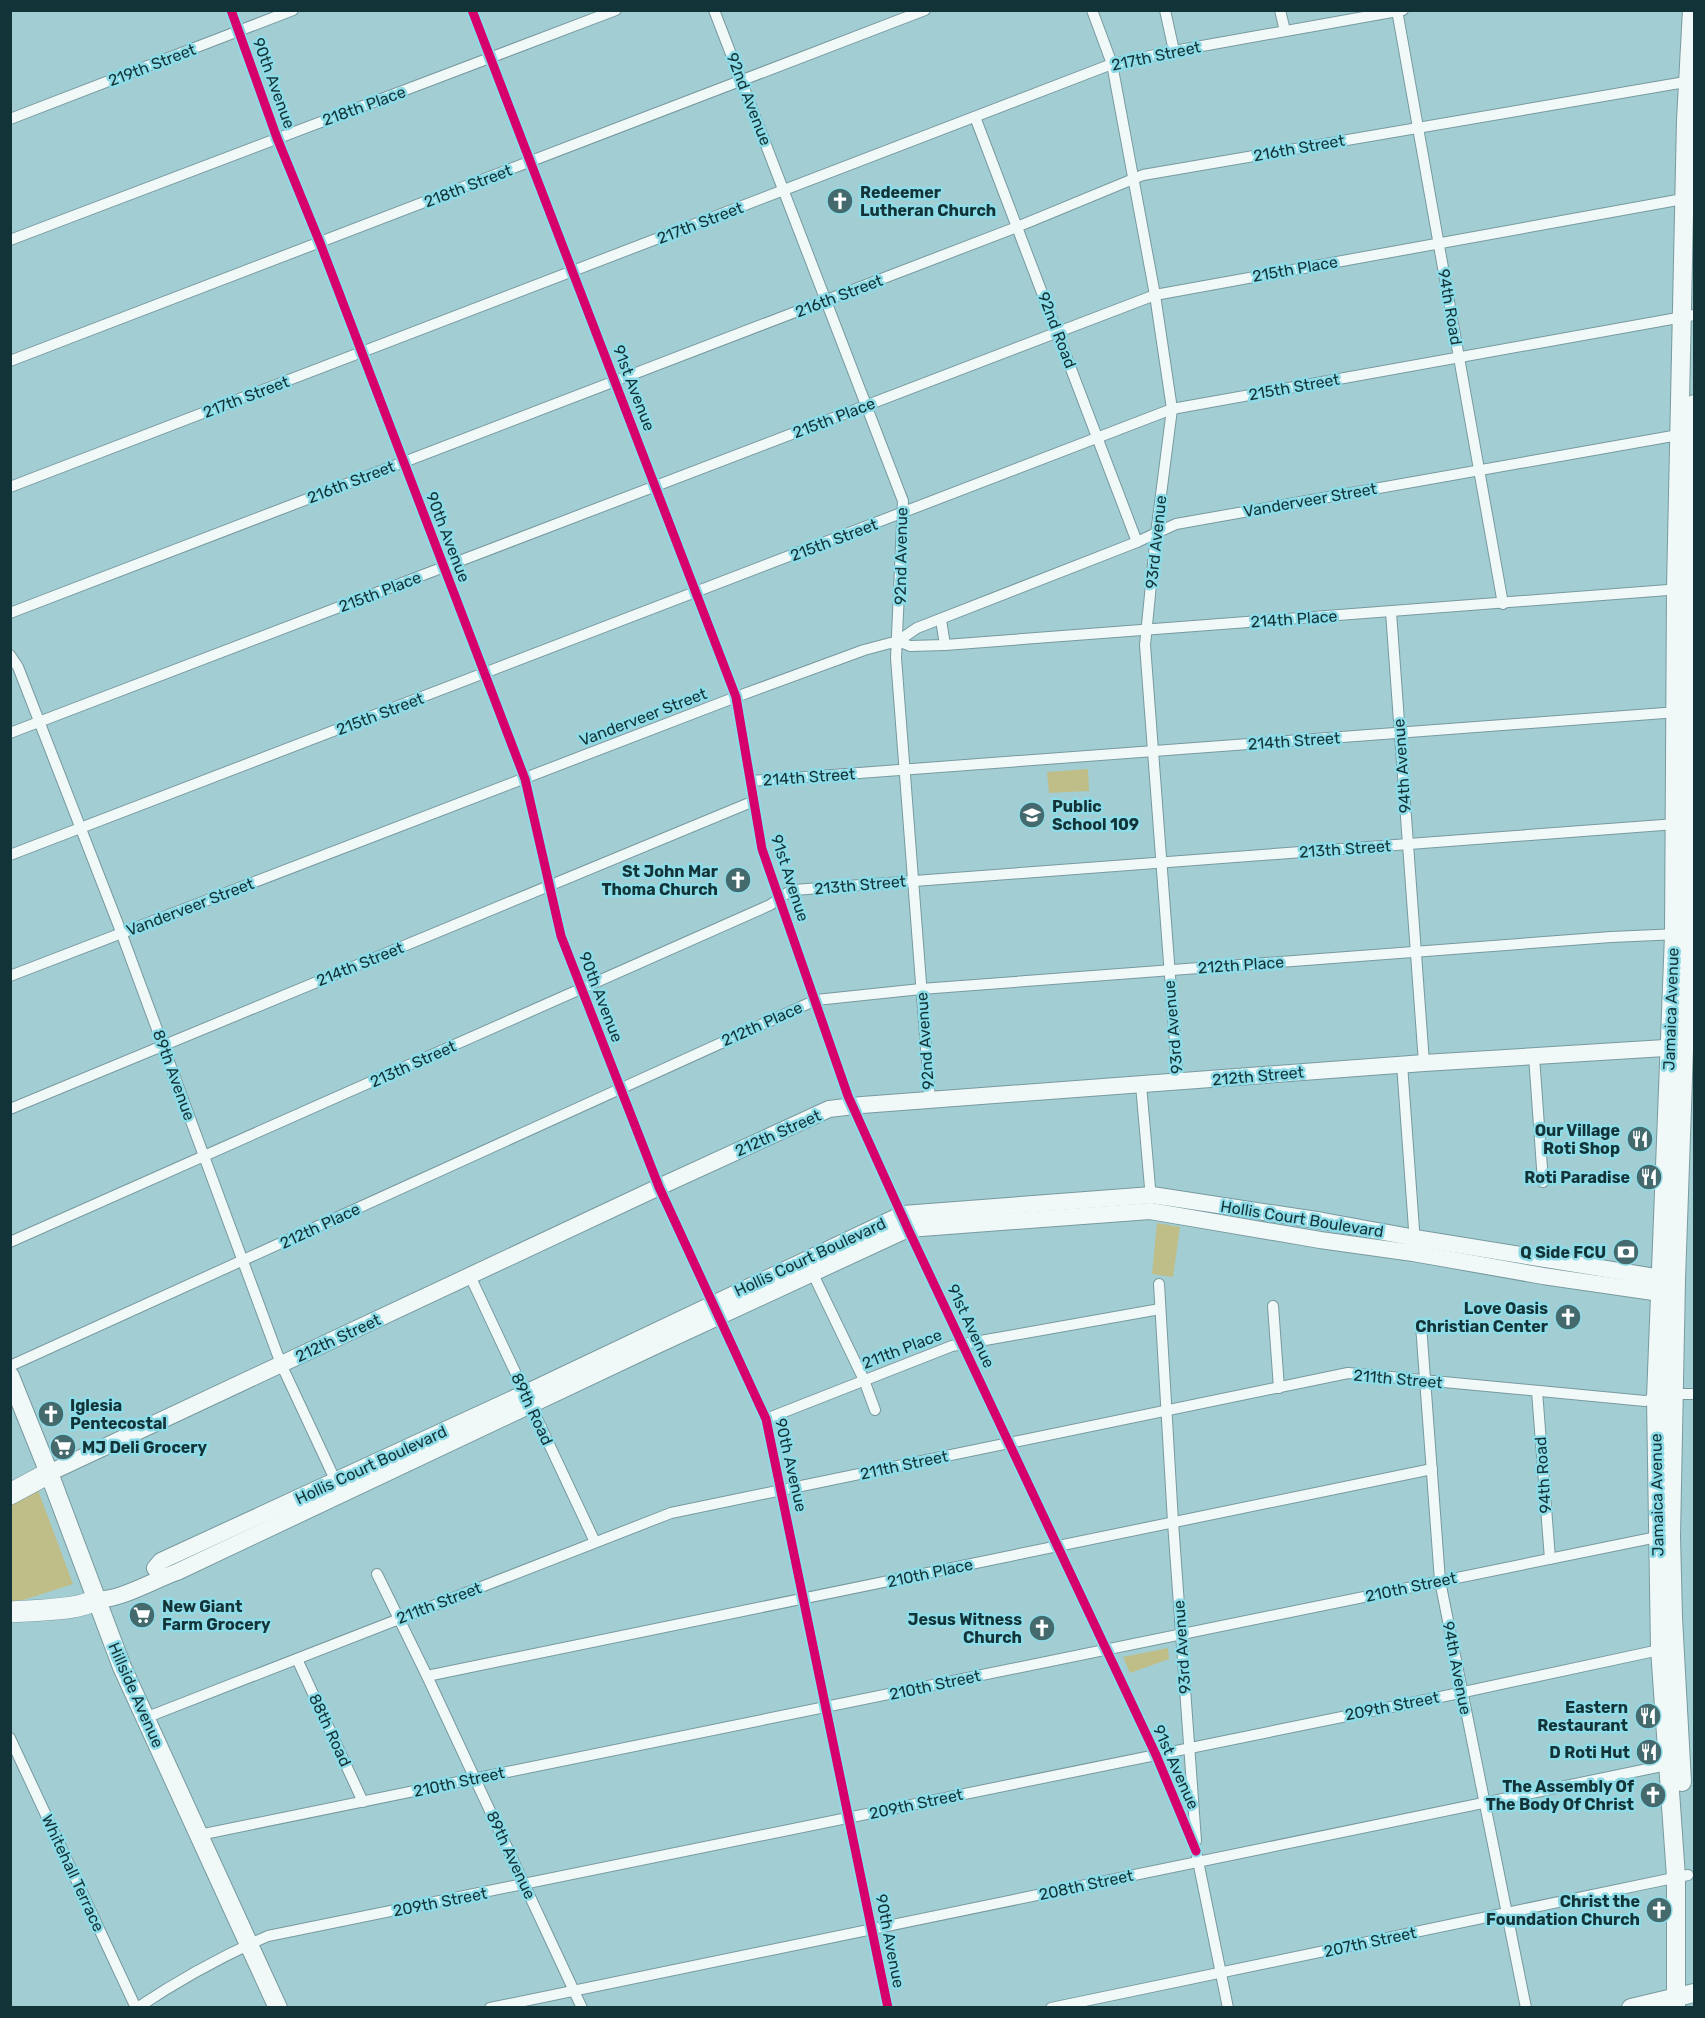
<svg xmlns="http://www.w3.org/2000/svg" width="1705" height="2018" font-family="Rubik,sans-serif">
	<rect width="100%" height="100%" fill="#a2cdd3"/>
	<g fill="#c0be88">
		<path d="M1088 769 1089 791 1049 793 1047 772Z"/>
		<path d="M1157 1223 1180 1227 1173 1277 1152 1274Z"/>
		<path d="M38 1490 73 1584 11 1604V1504Z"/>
		<path d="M1168 1648 1169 1659 1130 1673 1123 1657Z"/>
	</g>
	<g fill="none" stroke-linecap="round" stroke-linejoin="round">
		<defs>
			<g id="street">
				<path d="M231 10 277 138 320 243 525 779 561 936 659 1187 766 1419 888 2008"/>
				<path d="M472 10 736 697 762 849 848 1096 908 1229 1156 1755 1196 1851"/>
				<path d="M714 10 903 501 896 658 930 1100"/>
				<path d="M1092 10 1112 64 1155 295 1172 409 1156 534 1145 645 1178 1082"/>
				<path d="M1165 10 1174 51"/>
				<path d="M1280 10 1285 31"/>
				<path d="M1397 10 1503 604"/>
				<path d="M975 117 1137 542"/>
				<path d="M10 119 293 10"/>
				<path d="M10 240 616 10"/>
				<path d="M10 361 925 10"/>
				<path d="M10 487 1112 64 1174 51 1403 10"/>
				<path d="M1391 612 1424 1063"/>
				<path d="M10 613 1017 227 1143 175 1691 81"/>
				<path d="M941 620 945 645"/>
				<path d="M898 641 910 646 945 645 1681 589"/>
				<path d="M10 655 18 667 118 924 281 1364 338 1486"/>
				<path d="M10 733 1155 295 1694 197"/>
				<path d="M751 781 1678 712"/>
				<path d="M10 855 1172 409 1694 315"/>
				<path d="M10 976 736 697 864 650 898 641 917 628 1137 542 1176 524 1684 434"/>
				<path d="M1534 1056 1543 1182"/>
				<path d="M1402 1064 1415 1243"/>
				<path d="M1141 1085 1151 1199"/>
				<path d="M10 1109 754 801"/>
				<path d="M10 1242 770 905 787 893 794 890 1676 824"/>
				<path d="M810 1268 864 1380 875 1410"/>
				<path d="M470 1276 595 1542"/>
				<path d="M1159 1284 1173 1522 1196 1841"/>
				<path d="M1273 1306 1279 1388"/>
				<path d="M1421 1325 1440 1581 1526 2008"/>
				<path d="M10 1366 816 1000 921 989 1611 937 1679 934"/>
				<path d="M1537 1391 1550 1559"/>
				<path d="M766 1419 952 1346 1160 1309"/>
				<path d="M377 1574 427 1676 582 2008"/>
				<path d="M297 1659 363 1802"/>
				<path d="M427 1676 1432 1469"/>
				<path d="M145 1718 671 1513 782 1490 1348 1373 1645 1401 1673 1394H1694"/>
				<path d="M10 1738 136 2008"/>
				<path d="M199 1835 1662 1536"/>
				<path d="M1197 1856 1228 2008"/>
				<path d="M137 2008C179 1980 222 1956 268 1936L1450 1695 1664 1649"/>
				<path d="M490 2008 1672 1764"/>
				<path d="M1051 2008 1688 1875"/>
			</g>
			<g id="secondary">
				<path d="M49 1473 659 1187 829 1109 862 1105 1424 1063 1681 1047"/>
				<path d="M161 1577 155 1568 161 1561 534 1389 903 1214 1152 1195 1323 1221 1416 1238 1674 1280"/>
				<path d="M96 1599C117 1602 156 1579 177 1572L653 1347 908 1229 1150 1211 1320 1240 1413 1253 1543 1276 1674 1295"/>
			</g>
			<g id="primary">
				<path d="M10 1376 49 1473 122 1667 278 2008"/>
				<path d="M1682 1782 1673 1618 1671 1536 1676 1280 1688 934 1689 712 1694 404"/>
				<path d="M1631 2008 1694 1993"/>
				<path d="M1676 2008V1877L1660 1649 1656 1398 1674 935 1676 589 1686 120 1692 10"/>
			</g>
			<g id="highway">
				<path d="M10 1494 49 1473"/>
				<path d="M10 1612C31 1610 81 1611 96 1599"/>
			</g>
		</defs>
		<use href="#street" stroke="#779a9f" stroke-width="12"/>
		<use href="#secondary" stroke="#779a9f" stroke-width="18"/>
		<use href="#primary" stroke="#779a9f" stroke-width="20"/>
		<use href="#highway" stroke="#779a9f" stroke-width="22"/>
		<use href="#street" stroke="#f1f8f8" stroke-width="10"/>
		<use href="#secondary" stroke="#f1f8f8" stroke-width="16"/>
		<use href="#primary" stroke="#f1f8f8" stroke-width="18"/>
		<use href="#highway" stroke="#f1f8f8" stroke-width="21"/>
		<defs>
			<g id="cycleway">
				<path d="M231 10 277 138 320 243 525 779 561 936 659 1187 766 1419 888 2008"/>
				<path d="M472 10 736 697 762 849 848 1096 908 1229 1156 1755 1196 1851"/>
			</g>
		</defs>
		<use href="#cycleway" stroke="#8ddce8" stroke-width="13"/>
		<use href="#cycleway" stroke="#d6006c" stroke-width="9"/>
	</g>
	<defs>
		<symbol id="church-disc" viewBox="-11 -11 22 22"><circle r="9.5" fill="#446a6e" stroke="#8ddce8"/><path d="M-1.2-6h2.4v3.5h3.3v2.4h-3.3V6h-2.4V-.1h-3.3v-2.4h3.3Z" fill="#fff"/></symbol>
		<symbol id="school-disc" viewBox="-11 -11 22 22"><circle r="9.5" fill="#446a6e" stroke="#8ddce8"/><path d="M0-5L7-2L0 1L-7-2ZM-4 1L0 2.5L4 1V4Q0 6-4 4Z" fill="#fff"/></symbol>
		<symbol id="restaurant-disc" viewBox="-11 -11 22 22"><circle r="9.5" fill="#446a6e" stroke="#8ddce8"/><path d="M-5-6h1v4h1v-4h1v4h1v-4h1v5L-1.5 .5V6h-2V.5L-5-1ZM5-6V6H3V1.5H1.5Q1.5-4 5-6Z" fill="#fff"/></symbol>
		<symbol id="bank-disc" viewBox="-11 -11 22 22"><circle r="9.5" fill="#446a6e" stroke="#8ddce8"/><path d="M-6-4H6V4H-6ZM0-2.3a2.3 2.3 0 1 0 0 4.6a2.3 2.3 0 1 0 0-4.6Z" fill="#fff"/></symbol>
		<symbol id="supermarket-disc" viewBox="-11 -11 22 22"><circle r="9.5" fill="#446a6e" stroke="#8ddce8"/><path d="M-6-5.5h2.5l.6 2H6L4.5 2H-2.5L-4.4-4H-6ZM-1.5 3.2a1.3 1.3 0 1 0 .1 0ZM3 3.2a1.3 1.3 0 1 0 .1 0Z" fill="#fff"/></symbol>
	</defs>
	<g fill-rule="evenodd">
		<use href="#church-disc" x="825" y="186" width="30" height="30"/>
		<use href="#school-disc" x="1017" y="800" width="30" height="30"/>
		<use href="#church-disc" x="723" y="865" width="30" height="30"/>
		<use href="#restaurant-disc" x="1625" y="1124" width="30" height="30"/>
		<use href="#restaurant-disc" x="1634" y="1162" width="30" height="30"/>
		<use href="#bank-disc" x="1611" y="1237" width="30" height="30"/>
		<use href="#church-disc" x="1553" y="1302" width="30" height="30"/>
		<use href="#church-disc" x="36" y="1399" width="30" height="30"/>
		<use href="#supermarket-disc" x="48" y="1432" width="30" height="30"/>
		<use href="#supermarket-disc" x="127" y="1600" width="30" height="30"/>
		<use href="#church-disc" x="1027" y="1613" width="30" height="30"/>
		<use href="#restaurant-disc" x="1633" y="1701" width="30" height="30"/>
		<use href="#restaurant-disc" x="1634" y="1737" width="30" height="30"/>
		<use href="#church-disc" x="1638" y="1780" width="30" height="30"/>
		<use href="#church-disc" x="1644" y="1895" width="30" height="30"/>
	</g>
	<g text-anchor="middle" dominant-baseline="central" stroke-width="5" stroke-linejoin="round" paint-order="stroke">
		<g font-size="16" fill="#123438" stroke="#8ddce8">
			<text transform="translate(1156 56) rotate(-12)">217th Street</text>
			<text transform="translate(152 65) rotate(-21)">219th Street</text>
			<text transform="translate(274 83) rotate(70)">90th Avenue</text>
			<text transform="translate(749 99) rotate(69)">92nd Avenue</text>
			<text transform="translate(364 106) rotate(-20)">218th Place</text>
			<text transform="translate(1299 148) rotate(-10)">216th Street</text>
			<text transform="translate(468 186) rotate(-21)">218th Street</text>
			<text transform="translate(700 223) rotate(-21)">217th Street</text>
			<text transform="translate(1295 269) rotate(-10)">215th Place</text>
			<text transform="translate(839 296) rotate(-21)">216th Street</text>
			<text transform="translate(1450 307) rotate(80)">94th Road</text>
			<text transform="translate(1057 330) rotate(69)">92nd Road</text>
			<text transform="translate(1294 387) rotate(-10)">215th Street</text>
			<text transform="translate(634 388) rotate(69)">91st Avenue</text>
			<text transform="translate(246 397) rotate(-21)">217th Street</text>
			<text transform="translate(834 418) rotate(-21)">215th Place</text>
			<text transform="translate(351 482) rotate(-21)">216th Street</text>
			<text transform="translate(1310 500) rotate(-10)">Vanderveer Street</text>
			<text transform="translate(448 537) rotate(69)">90th Avenue</text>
			<text transform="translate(834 540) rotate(-21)">215th Street</text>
			<text transform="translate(1156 542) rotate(-84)">93rd Avenue</text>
			<text transform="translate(901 556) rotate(-89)">92nd Avenue</text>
			<text transform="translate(380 592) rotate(-21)">215th Place</text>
			<text transform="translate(1294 619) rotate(-4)">214th Place</text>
			<text transform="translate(380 714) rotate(-21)">215th Street</text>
			<text transform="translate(643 717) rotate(-21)">Vanderveer Street</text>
			<text transform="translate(1294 741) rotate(-4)">214th Street</text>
			<text transform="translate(1402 766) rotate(-94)">94th Avenue</text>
			<text transform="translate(809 777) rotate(-4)">214th Street</text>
			<text transform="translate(1345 849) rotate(-4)">213th Street</text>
			<text transform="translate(790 878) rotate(72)">91st Avenue</text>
			<text transform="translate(860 885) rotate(-5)">213th Street</text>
			<text transform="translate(190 907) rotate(-21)">Vanderveer Street</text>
			<text transform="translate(360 964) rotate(-22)">214th Street</text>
			<text transform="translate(1241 965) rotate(-4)">212th Place</text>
			<text transform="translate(601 997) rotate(69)">90th Avenue</text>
			<text transform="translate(1671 1009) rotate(-88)">Jamaica Avenue</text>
			<text transform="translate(762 1024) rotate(-24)">212th Place</text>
			<text transform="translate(1173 1027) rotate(-95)">93rd Avenue</text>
			<text transform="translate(925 1041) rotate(-94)">92nd Avenue</text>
			<text transform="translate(413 1064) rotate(-24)">213th Street</text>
			<text transform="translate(174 1075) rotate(70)">89th Avenue</text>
			<text transform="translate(1258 1076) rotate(-5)">212th Street</text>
			<text transform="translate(778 1133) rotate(-24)">212th Street</text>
			<text transform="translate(1302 1219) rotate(9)">Hollis Court Boulevard</text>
			<text transform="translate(320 1226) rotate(-25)">212th Place</text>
			<text transform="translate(810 1257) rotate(-25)">Hollis Court Boulevard</text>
			<text transform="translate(971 1326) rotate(65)">91st Avenue</text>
			<text transform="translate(338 1338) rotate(-25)">212th Street</text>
			<text transform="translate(902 1349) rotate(-21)">211th Place</text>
			<text transform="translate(1398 1379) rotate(5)">211th Street</text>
			<text transform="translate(532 1409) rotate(65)">89th Road</text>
			<text transform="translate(371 1465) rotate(-25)">Hollis Court Boulevard</text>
			<text transform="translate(791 1465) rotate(77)">90th Avenue</text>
			<text transform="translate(904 1465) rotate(-12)">211th Street</text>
			<text transform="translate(1543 1475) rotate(-94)">94th Road</text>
			<text transform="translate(1657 1495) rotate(-91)">Jamaica Avenue</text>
			<text transform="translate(930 1573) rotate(-12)">210th Place</text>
			<text transform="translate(1411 1587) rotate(-12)">210th Street</text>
			<text transform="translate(439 1603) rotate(-21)">211th Street</text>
			<text transform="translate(1182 1647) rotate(-94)">93rd Avenue</text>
			<text transform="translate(1457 1668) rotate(79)">94th Avenue</text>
			<text transform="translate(935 1685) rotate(-12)">210th Street</text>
			<text transform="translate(136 1695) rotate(66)">Hillside Avenue</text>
			<text transform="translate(1392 1706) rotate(-11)">209th Street</text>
			<text transform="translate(330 1730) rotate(65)">88th Road</text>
			<text transform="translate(1176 1767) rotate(66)">91st Avenue</text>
			<text transform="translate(459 1782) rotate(-12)">210th Street</text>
			<text transform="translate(916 1804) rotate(-12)">209th Street</text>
			<text transform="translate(511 1855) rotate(65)">89th Avenue</text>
			<text transform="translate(73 1873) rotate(65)">Whitehall Terrace</text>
			<text transform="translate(1086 1885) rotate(-12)">208th Street</text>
			<text transform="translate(440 1902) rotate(-11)">209th Street</text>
			<text transform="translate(890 1941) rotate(79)">90th Avenue</text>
			<text transform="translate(1370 1942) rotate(-12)">207th Street</text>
		</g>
		<g font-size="16" font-weight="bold" fill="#123438" stroke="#8ddce8" text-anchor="end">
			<text x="860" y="192" text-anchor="start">Redeemer<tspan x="860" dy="18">Lutheran Church</tspan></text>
			<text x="1052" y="806" text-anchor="start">Public<tspan x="1052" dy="18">School 109</tspan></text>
			<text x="718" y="871">St John Mar<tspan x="718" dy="18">Thoma Church</tspan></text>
			<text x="1620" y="1130">Our Village<tspan x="1620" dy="18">Roti Shop</tspan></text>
			<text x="1630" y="1177">Roti Paradise</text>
			<text x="1606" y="1252">Q Side FCU</text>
			<text x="1548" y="1308">Love Oasis<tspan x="1548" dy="18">Christian Center</tspan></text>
			<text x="70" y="1405" text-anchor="start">Iglesia<tspan x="70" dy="18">Pentecostal</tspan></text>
			<text x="82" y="1447" text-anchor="start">MJ Deli Grocery</text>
			<text x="162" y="1606" text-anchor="start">New Giant<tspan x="162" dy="18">Farm Grocery</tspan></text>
			<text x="1022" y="1619">Jesus Witness<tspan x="1022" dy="18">Church</tspan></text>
			<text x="1628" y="1707">Eastern<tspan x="1628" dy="18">Restaurant</tspan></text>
			<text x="1630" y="1752">D Roti Hut</text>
			<text x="1634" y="1786">The Assembly Of<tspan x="1634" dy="18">The Body Of Christ</tspan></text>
			<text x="1640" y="1901">Christ the<tspan x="1640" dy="18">Foundation Church</tspan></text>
		</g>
	</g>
	<rect width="1705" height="2018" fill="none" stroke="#123438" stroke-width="24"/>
</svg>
